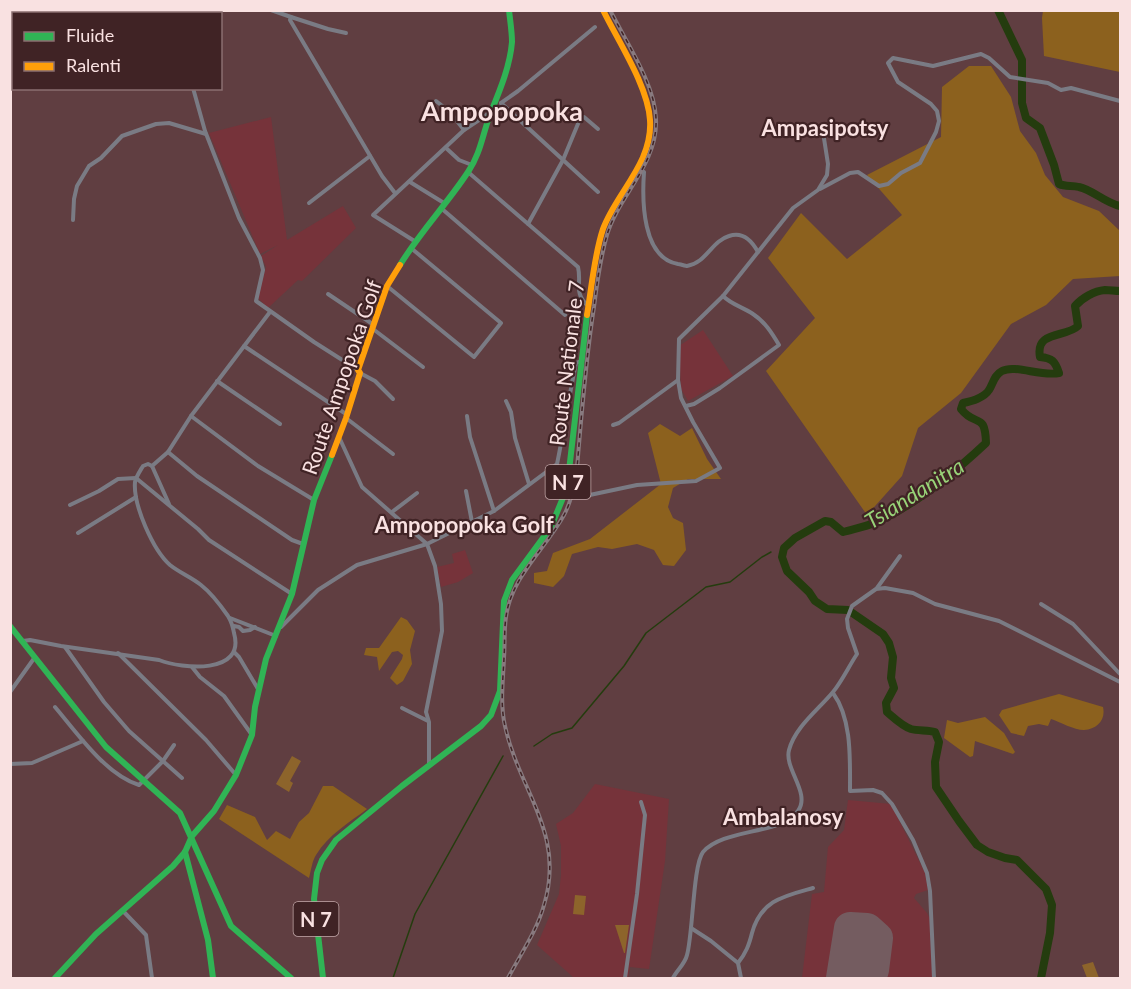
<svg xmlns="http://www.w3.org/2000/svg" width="1131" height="989" font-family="Lato,sans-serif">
	<rect width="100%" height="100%" fill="#603e41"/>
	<g fill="#76333a">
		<path d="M271 117 287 240 343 206 356 228 302 281 298 280 268 308 258 298 266 267 261 256 278 245 260 254 209 133Z"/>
		<path d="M703 330 733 376 688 401 681 389 679 346Z"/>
		<path d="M465 550 473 573 458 582 441 587 437 567 454 563 452 554Z"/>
		<path d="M595 784 669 799 665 861 649 969 630 967 628 978 573 977 537 945 559 894 561 875V846L556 824 573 813Z"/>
		<path d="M848 800 891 804 925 873 928 890 916 894 914 898 927 913 933 925 934 978H802L812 894 824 892 828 847 844 830Z"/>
	</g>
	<g fill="#8d642b">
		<path d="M292 756 301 761 290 781 293 783 289 792 276 784Z"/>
		<path d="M575 895 586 896 584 915 573 914Z"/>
		<path d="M629 925 625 953H624L615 925Z"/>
		<path d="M1093 962 1099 978H1087L1082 965Z"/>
	</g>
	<g fill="#8c611e">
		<path d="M1043 11H1120V72L1044 56 1042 18Z"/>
		<path d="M969 66H991L1011 97 1020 131 1036 153 1045 175 1063 197 1099 211 1120 231V276L1073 279 1046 305 1011 324 961 393 918 428 902 476 867 515 766 371 815 318 768 258 801 213 847 259 902 215 867 175 941 137 942 87Z"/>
		<path d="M660 424 680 436 692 428 707 459 721 479H688L673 488 668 507 673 518 683 523 686 550 674 566 663 565 654 550 637 544 612 549 598 547 572 554 564 576 553 587 534 583V573L547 571 553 553 590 539 661 484 648 433Z"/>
		<path d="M401 617 407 620 415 631 410 650 412 664 403 681 397 685 390 678 402 659 403 655 398 651 392 652 379 671 377 657 364 655 366 648H379Z"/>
		<path d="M1059 694 1103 707C1106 720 1097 729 1084 730 1074 730 1060 722 1051 719L1048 726 1039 724 1028 726 1024 736 1011 733 999 715 1002 710Z"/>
		<path d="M985 717 1004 733 1015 752 1013 754 975 741 973 756 970 757 944 738 947 720 958 723Z"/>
		<path d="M323 786H333L367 809C350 822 328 835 316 855 312 861 311 871 309 878L219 819 227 805 255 817 267 840 276 831 290 839 299 822 309 813Z"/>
	</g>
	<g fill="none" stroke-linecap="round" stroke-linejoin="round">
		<g stroke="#243c0e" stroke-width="1.5">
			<path d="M79 14 80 10"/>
			<path d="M10 73 14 70"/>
			<path d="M534 746 552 734 572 728 624 666 646 633 706 587 730 582 762 557 771 552"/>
			<path d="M393 978 415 914 503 756"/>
		</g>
		<g stroke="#243c0e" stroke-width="8">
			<path d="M998 10 1022 60V103L1026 118 1040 128 1054 165 1059 184C1066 187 1072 185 1079 187 1093 190 1105 203 1120 206"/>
			<path d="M1041 978 1050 933 1052 905 1046 889 1017 860 1005 858 988 852 977 845 959 821 936 787 935 762 939 742 935 732C928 730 918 731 911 729 902 726 894 718 887 712L886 703 894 688 891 678 893 657 889 643 883 634 848 610 827 609 815 601 809 592 787 571 782 557 784 548 795 538 825 521 831 522 843 532C853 529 864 527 874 523 914 506 954 473 986 443 985 411 976 428 961 409L963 403C972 401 984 398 989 390 993 384 994 375 1002 371 1015 364 1041 377 1059 373 1055 361 1052 358 1040 357 1035 330 1066 338 1078 326L1075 306C1082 298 1094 291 1105 290 1110 290 1115 291 1120 291"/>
		</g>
		<path stroke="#745c60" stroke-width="32" d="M842 978 850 928 867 929 877 938 873 970 860 975V978"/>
		<g stroke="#7a7b84" stroke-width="4">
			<path d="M271 10 291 17"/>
			<path d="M346 33 328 29 291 17 290 20 382 176 395 193"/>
			<path d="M193 88 205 131 239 218 260 258 263 270 256 301 314 342 358 370"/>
			<path d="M436 101 450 112 464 130"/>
			<path d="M501 103 598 192"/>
			<path d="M501 103 518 91 595 27"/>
			<path d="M446 148 459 160 472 165"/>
			<path d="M638 169 644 172C642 200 642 258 678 264 679 264 686 266 687 266 706 263 712 241 729 236 743 231 752 241 758 252"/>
			<path d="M468 172 578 267C582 284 573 292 588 306"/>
			<path d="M410 182 444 203"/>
			<path d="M820 189 850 173 858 172 879 186 888 184 901 173 920 163 936 132 939 121 937 111 931 104 898 82 888 63 893 58 933 66 981 54 989 58 1010 77 1048 83 1061 90 1071 88 1120 101"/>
			<path d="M309 203 370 156"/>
			<path d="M441 208 565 315"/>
			<path d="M73 220 74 199 77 186 89 166 101 158 122 136 156 124 169 123 206 134"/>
			<path d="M528 224 563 160 580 119 584 117 598 129"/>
			<path d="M416 242 373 215 464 130 491 112"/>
			<path d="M387 286 474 357 501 323 411 248"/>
			<path d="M328 294 374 325"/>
			<path d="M373 329 423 367"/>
			<path d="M244 346 346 414"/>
			<path d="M360 373 375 381 393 399"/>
			<path d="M217 381 280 424"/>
			<path d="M506 401 511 412 515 438 529 484"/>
			<path d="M686 406 694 404 720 388 779 345C772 333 765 322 753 314 743 307 732 305 723 296"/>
			<path d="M191 416 258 466 314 500"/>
			<path d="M467 416 470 437 494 511"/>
			<path d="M346 418 393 454"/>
			<path d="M613 425 619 423 678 380"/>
			<path d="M339 437 362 487 427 544 435 566 441 604 442 631 426 712 429 722V765"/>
			<path d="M168 452 197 476 292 540 303 544"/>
			<path d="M152 466 169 504"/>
			<path d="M466 491 472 522"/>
			<path d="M585 496 637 485 696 481 720 468 693 422 681 398 678 380 679 339 723 296 793 208 818 190 827 175 828 164 823 132"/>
			<path d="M70 505 99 491 118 479 136 478 198 529 209 540 292 594"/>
			<path d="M392 512 417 493"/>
			<path d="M78 533 136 497"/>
			<path d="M877 588 900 556"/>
			<path d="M1041 604 1073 624 1120 674"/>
			<path d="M230 618 276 636"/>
			<path d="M281 627 318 590 357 565 427 544 494 511 557 464C564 430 569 396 576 363L581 361"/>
			<path d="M233 628 234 626 239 627 243 631 250 630 255 627"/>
			<path d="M23 641 30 640 61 646 159 660C182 669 246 675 234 633 233 627 231 621 228 616 221 606 210 592 201 585 191 577 180 573 170 565 153 550 133 505 135 482 136 477 140 471 143 466L148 464 152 466 168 452 191 416 270 312"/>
			<path d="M65 647 104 702 129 731 182 778"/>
			<path d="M234 652 239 657 258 689"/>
			<path d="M118 653 206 740 236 775"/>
			<path d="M192 667 200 677 224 696 252 735"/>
			<path d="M10 692 35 657"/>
			<path d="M833 693C852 719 850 759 850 791L873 790 882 793 892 804 913 840 927 873 930 891 934 978"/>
			<path d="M55 707C77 733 106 775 139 785L163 761 174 745"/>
			<path d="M402 708 428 721"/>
			<path d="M10 764 32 763 83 741"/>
			<path d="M123 911 146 935 152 978"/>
			<path d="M691 928 711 941 738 963 741 978"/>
			<path d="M738 963C746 953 749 945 752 933 761 900 784 896 813 888"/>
			<path d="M625 978 637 894 645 815 641 802"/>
			<path d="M673 978C677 970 685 964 687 955 693 934 693 865 703 852 724 828 781 835 798 811 811 793 784 769 789 750 795 727 818 710 833 692 842 681 849 666 857 654L848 628 847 619 852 606 876 589 885 588 913 593 935 604 999 621 1120 682"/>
		</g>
		<g stroke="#30b455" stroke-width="6">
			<path d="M400 265C420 232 447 204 468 172 481 153 483 132 491 112 500 90 510 66 512 42 512 32 510 20 509 10"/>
			<path d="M10 626 106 747 180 813 231 926 291 978"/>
			<path d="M185 852 208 940 213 978"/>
			<path d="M55 978 96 934 173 866 185 852 192 836 214 811 236 775 252 735 255 707 266 659 292 594 314 500 332 455"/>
			<path d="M323 978 314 899 317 873 322 860 336 840 402 786 481 726 491 715 500 691 504 601 512 580 551 527 567 488 587 315"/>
		</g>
		<g stroke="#ff9f0a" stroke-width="6">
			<path d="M587 315C592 286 594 256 603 229 616 193 653 163 650 120 648 86 618 41 603 10"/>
			<path d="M332 455 346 418 360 373 358 370 387 286 400 265"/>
		</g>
		<defs>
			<path id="rail" d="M508 978C520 955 537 931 544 905 566 833 519 791 505 726 500 705 503 680 504 658 505 644 504 630 506 617 511 577 546 548 564 515 570 504 573 492 576 480 581 422 585 365 594 307 597 283 600 259 607 235 619 195 658 164 656 119 655 84 626 42 610 10"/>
		</defs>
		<use href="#rail" stroke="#887a7f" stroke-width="4"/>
		<use href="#rail" stroke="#402325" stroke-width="1.5" stroke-dasharray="4.5" stroke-linecap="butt"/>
	</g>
	<g text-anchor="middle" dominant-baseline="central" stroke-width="4.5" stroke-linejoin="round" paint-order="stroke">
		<g fill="#402325" stroke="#c2a8a9" stroke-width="1.5">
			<rect x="545.5" y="465" width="45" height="34" rx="4.5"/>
			<rect x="293.5" y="902" width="45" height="34" rx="4.5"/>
		</g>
		<g font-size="20" font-weight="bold" fill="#f9e1e1">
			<text x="568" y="482">N 7</text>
			<text x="316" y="919">N 7</text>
		</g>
		<g font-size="21" fill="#f9e1e1" stroke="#402325">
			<text transform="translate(566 363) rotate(-83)">Route Nationale 7</text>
			<text transform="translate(341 377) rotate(-71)">Route Ampopoka Golf</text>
		</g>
		<g font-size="22" font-weight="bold" fill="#f9e1e1" stroke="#402325">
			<text x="825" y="127">Ampasipotsy</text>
			<text x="464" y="524">Ampopopoka Golf</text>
			<text x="783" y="816">Ambalanosy</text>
		</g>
		<g font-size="22" font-style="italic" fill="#98d378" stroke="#402325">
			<text transform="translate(914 493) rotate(-32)">Tsiandanitra</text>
		</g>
		<g font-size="27" font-weight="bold" fill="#f9e1e1" stroke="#402325">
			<text x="502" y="110">Ampopopoka</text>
		</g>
	</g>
	<rect width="1131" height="989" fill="none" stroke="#f9e1e1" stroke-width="24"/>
	<rect x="12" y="12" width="210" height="78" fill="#402325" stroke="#8a6f70" stroke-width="1.5"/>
	<rect x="24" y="32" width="30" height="9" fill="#30b455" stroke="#8a6f70" stroke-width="1.5"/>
	<text x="66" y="42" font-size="18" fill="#f9e1e1">Fluide</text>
	<rect x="24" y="62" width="30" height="9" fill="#ff9f0a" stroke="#8a6f70" stroke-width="1.5"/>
	<text x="66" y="72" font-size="18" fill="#f9e1e1">Ralenti</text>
</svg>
